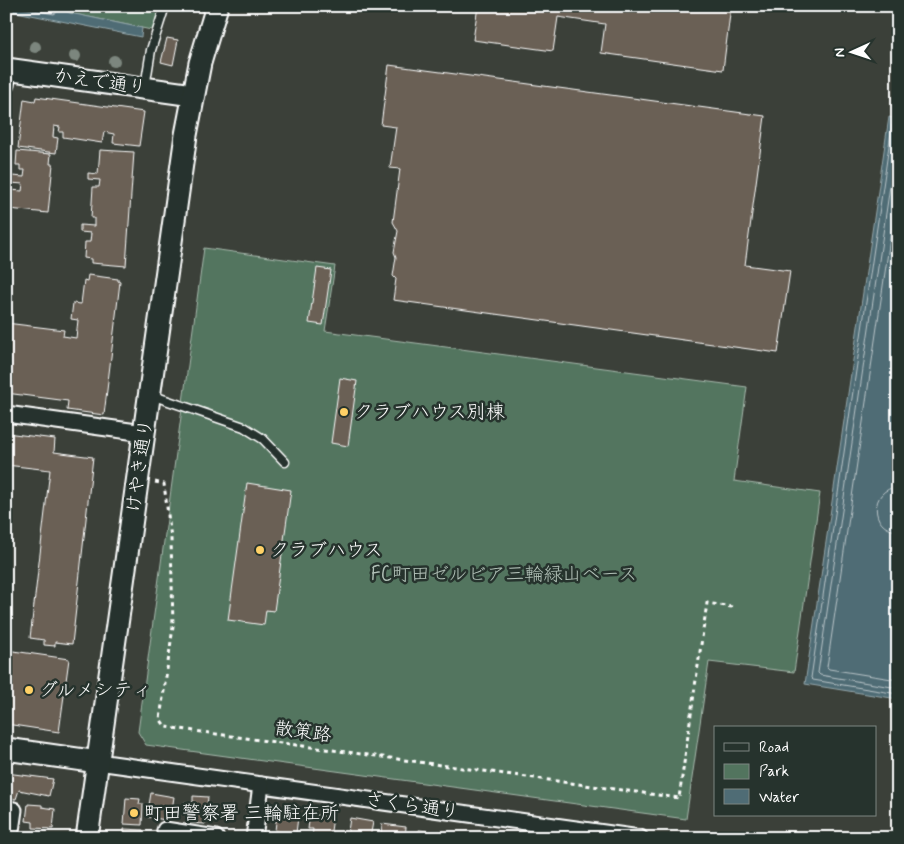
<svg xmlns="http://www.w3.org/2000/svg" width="904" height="844" font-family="Mynerve,'Klee One',sans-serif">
	<rect width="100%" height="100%" fill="#3b4039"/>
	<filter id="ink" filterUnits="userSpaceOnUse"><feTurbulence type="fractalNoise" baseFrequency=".02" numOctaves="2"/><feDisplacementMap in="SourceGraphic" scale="10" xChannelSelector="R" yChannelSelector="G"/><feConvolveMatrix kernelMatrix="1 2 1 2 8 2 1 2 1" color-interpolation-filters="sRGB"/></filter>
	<g filter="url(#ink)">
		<g fill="#52745e" stroke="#a8baae">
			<path d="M56 6H170L161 32 70 13Z"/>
			<path d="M204 248 335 266 325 331 747 387 734 481 820 493 794 672 709 662 686 819 146 745 138 732Z"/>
		</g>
		<g fill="#4f6c75" stroke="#95a7ac">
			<path d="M6 6H56L70 13 142 28 141 37 6 10Z"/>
			<path d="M889 117 898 119V488L895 510 898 517V699L805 684Z"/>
		</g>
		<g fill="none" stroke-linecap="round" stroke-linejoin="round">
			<g stroke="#b9c4c8" stroke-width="1">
				<path d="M14 6 54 14 57 12 56 6"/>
				<path d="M898 123H894L892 125 811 678 813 680 898 694"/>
				<path d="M898 132 818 673 820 675 898 688"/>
				<path d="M898 184 827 667 829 669 898 680"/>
				<path d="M898 487C869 488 869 530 898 531"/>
			</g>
		</g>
		<g fill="#6b6055" stroke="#fff">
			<path d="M478 6H570L605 11 606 6H731L723 70 601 53 605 24 558 17 553 51 473 40Z"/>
			<path d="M167 38 178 40 173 65 161 62Z"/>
			<path d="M389 65 765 116 745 265 790 271 778 353 393 300 396 279 393 276 396 257 394 252 398 231 393 222 400 169 390 168 396 127 381 125Z"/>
			<path d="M36 97 144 112 139 146 113 143 114 134 104 132 102 143 63 137V132H59L60 127 54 126 53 137 58 138 56 153 18 148 24 99 35 101Z"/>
			<path d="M100 150 134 152 126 266 91 263V259L84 258 85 242H90L91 233 80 232V225L94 226V218H91L93 187H99L100 180 88 179V173L98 174Z"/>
			<path d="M17 151 51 154 50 164H53L48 213 9 209 11 190 22 191 23 184 11 183 12 176 24 177 25 170H20V165H16Z"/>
			<path d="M317 268 331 270 323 325 309 323Z"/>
			<path d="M88 275 118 279V281L120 282 104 415 67 410 68 401 6 393V323L64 330 63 336 76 338 78 320 71 319 73 303 81 304 84 280 87 281Z"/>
			<path d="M340 378 357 381 348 446 331 443Z"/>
			<path d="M6 433 55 439 54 452 93 457 72 644 55 642V646L44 645V640L30 638 50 470 6 465Z"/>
			<path d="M247 483 291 490 274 611 266 610 264 625 228 620Z"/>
			<path d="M6 650 69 659 59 732 6 724Z"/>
			<path d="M6 773 53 779 49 796 19 790 16 799 6 798Z"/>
			<path d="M151 793 174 797 171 816H166V820L147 817Z"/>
			<path d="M193 796 208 797 205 824 189 823V818H186L187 811H184L185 802 193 803Z"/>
			<path d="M126 798 140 799 139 804H143L142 825 124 824Z"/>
			<path d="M28 804 42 805V807L55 809 53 829 33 828V822L26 821Z"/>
			<path d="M287 808 299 809 296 833 275 831 277 812 287 813Z"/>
			<path d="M310 814 333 817 330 838H312L313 829H308Z"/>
			<path d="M350 818 373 822 370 838H347Z"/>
			<path d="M382 824 406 827 405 838H381Z"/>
			<path d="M124 829 143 830 142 838H124Z"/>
			<path d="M419 830 444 833 443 838H418Z"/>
			<path d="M455 834 480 836V838H455Z"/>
		</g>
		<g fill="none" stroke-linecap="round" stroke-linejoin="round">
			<defs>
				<g id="lane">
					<path d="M149 7V6"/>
					<path d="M145 87 151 50 165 6"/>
					<path d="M151 395 244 427 263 439 285 462"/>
				</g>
				<g id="street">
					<path d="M6 85 9 69"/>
					<path d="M6 414 144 433"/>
					<path d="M98 762 640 838"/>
					<path d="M6 809 14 810 10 838"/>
					<path d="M164 838 165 830 216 838"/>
					<path d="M254 838 261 785"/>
				</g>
				<g id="secondary">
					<path d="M6 69 193 95"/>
					<path d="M6 749 98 762"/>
					<path d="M87 838 186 135 200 63 217 6"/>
				</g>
			</defs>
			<use href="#lane" stroke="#fff" stroke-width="11"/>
			<use href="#street" stroke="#fff" stroke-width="19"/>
			<use href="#secondary" stroke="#fff" stroke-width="25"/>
			<path stroke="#fff" stroke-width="3" stroke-dasharray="4 4" stroke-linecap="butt" d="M155 482 164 484 171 538 173 627 160 719 166 727 679 798 707 603 732 607"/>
			<use href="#lane" stroke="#26332d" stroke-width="8"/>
			<use href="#street" stroke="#26332d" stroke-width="15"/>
			<use href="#secondary" stroke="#26332d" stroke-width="21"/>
		</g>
		<g fill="#7c867e">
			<circle cx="35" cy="47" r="6"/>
			<circle cx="75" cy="56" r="6"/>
			<circle cx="114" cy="61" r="6"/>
		</g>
	</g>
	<g fill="#ffd166" stroke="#26332d" stroke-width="2">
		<circle cx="344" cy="412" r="5"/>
		<circle cx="260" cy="550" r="5"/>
		<circle cx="29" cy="690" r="5"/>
		<circle cx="134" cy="813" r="5"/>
	</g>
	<g text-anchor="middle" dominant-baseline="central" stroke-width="5" stroke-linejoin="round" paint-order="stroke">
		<g font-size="19" fill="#fff" stroke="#26332d">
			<text transform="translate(100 82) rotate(8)">かえで通り</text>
			<text transform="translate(140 466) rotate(-82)">けやき通り</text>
			<text transform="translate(303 732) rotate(8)">散策路</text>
			<text transform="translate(412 806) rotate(8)">さくら通り</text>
		</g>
		<g font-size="19" fill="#fff" stroke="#26332d" text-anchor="start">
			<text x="354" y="412">クラブハウス別棟</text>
			<text x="270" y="550">クラブハウス</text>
			<text x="39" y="690">グルメシティ</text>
			<text x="144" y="813">町田警察署 三輪駐在所</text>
		</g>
		<g font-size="19" fill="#b1c0b7" stroke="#26332d">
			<text x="504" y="574">FC町田ゼルビア三輪緑山ベース</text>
		</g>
	</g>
	<rect width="904" height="844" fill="none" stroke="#26332d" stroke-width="25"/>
	<rect x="12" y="12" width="879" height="819" fill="none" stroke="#fff" stroke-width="2" filter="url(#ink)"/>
	<rect x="714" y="726" width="162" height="90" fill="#26332d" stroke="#7d8581"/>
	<rect x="724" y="743" width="25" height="8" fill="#26332d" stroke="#7d8581"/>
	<text x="759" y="752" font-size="15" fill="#ffffff">Road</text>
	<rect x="724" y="764" width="25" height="15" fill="#52745e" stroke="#7d8581"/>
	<text x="759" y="776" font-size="15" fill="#ffffff">Park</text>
	<rect x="724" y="789" width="25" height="15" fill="#4f6c75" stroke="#7d8581"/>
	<text x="759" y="802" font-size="15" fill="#ffffff">Water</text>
	<g transform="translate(852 52) rotate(267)" stroke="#26332d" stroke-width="4" paint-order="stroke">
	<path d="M0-4L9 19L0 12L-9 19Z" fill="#ffffff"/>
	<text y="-8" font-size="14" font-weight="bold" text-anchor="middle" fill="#ffffff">N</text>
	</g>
</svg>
